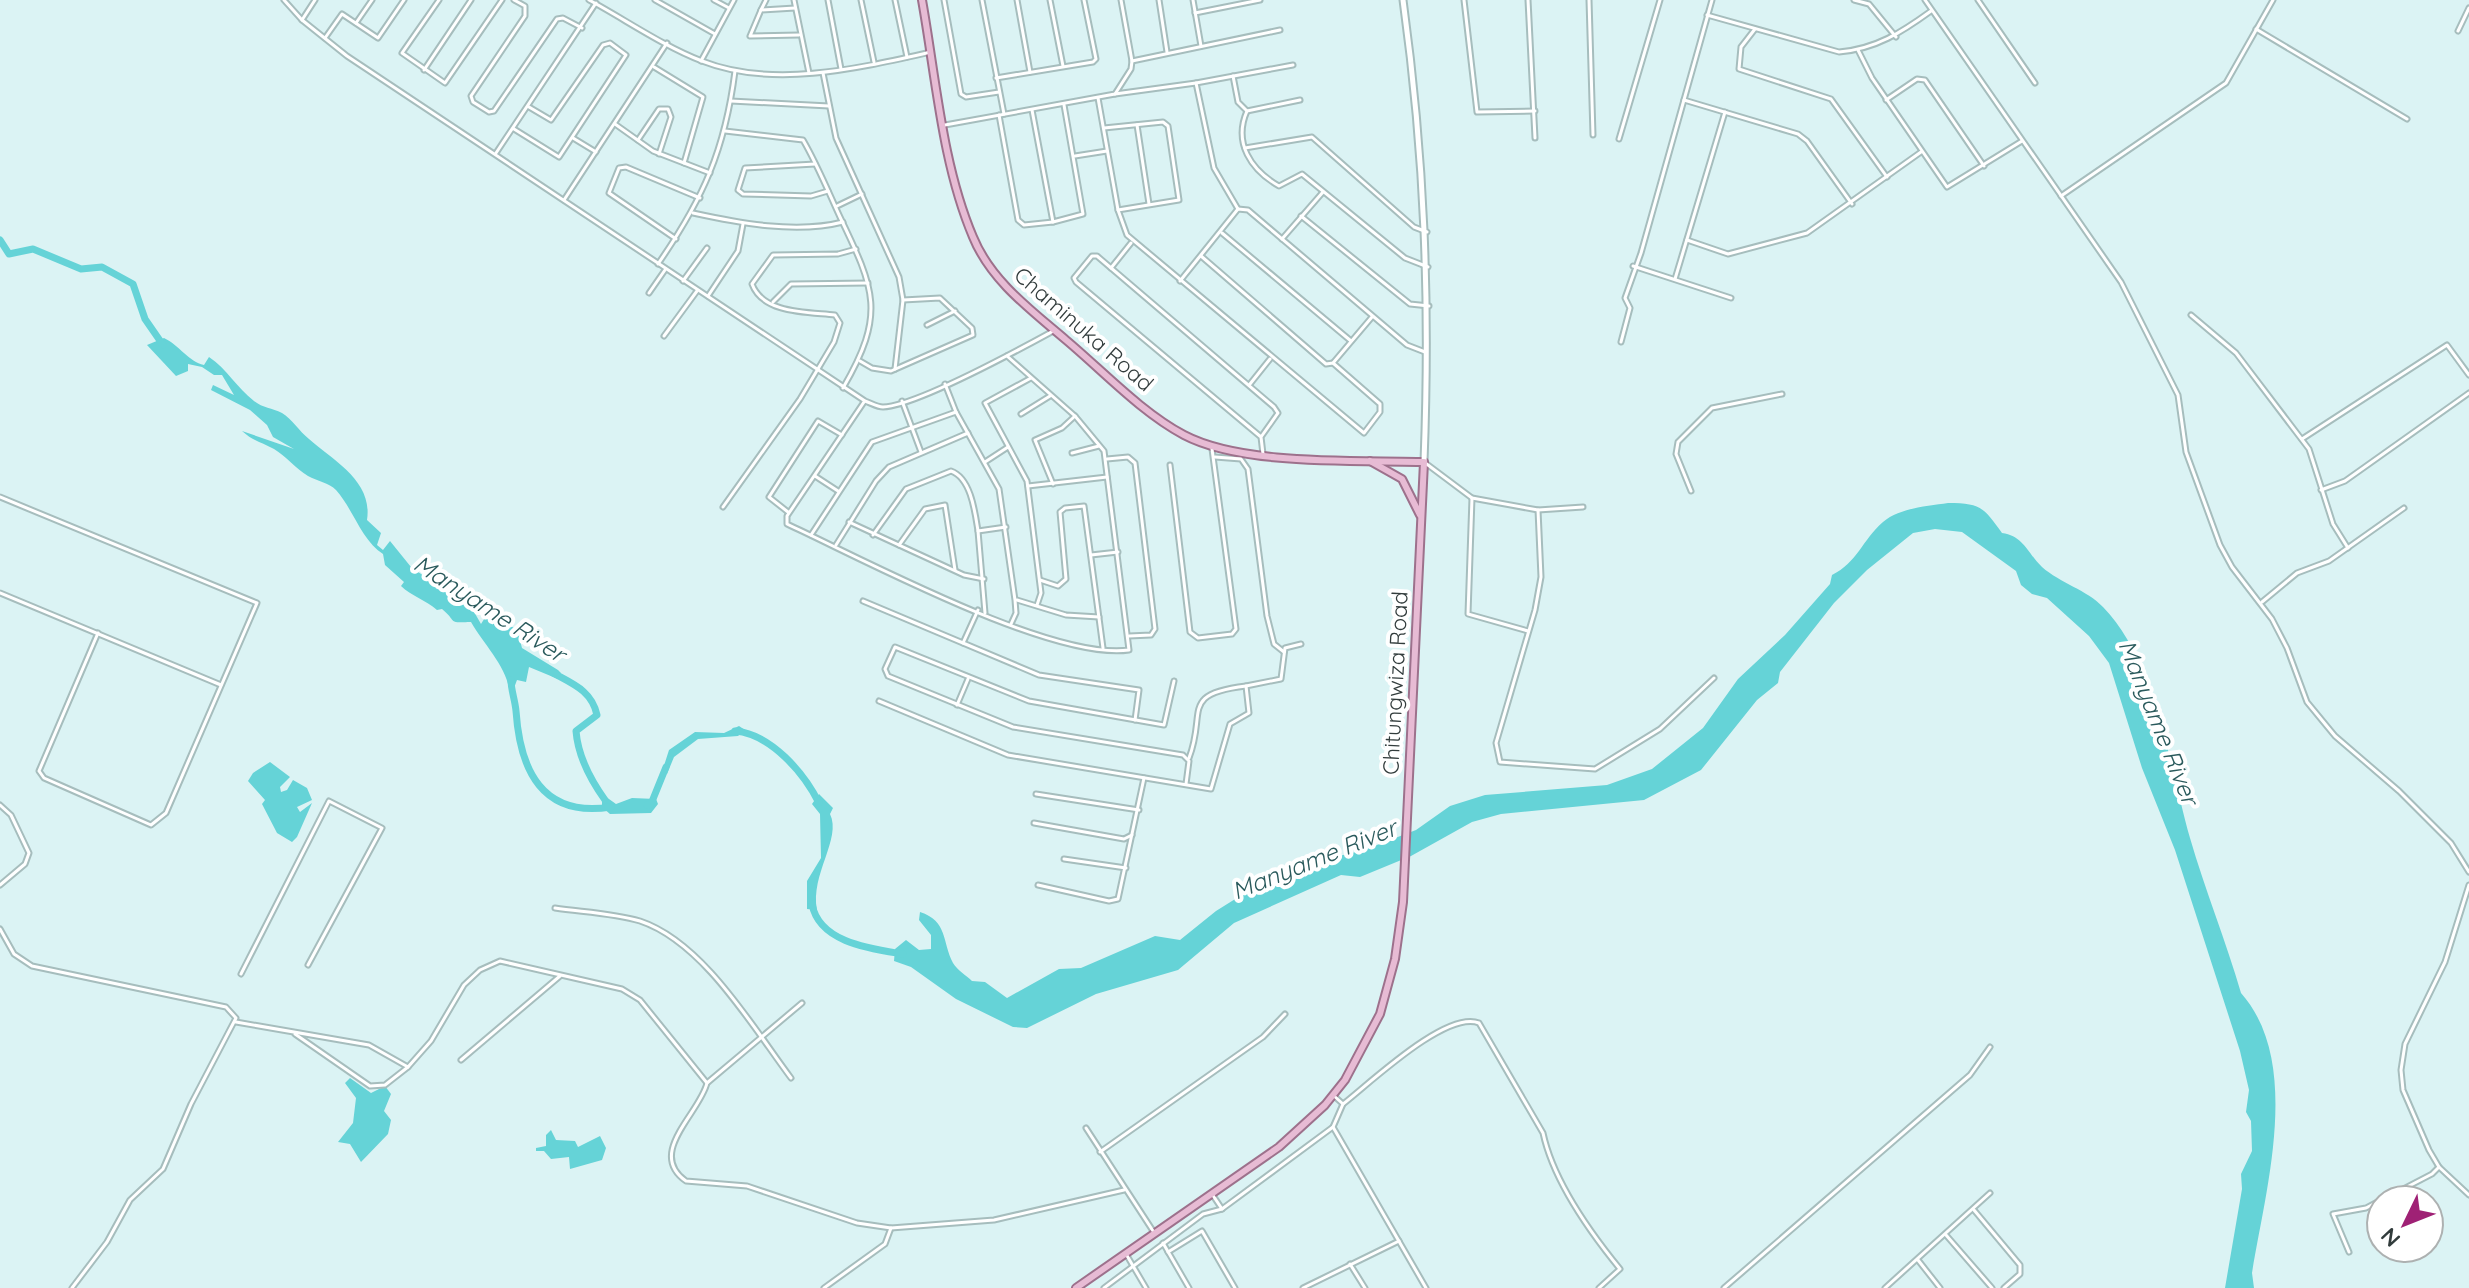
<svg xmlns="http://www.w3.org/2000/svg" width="2469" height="1288" font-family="Quicksand,sans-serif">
	<rect width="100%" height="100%" fill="#dbf3f4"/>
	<g fill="#65d3d7">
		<path d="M164 338C179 345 189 362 204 365L209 357C227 369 237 388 254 401 263 408 272 408 282 413 292 419 299 431 309 439 334 461 373 481 367 520L381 533 377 545 383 550 390 541 411 567 473 610 481 624 486 616 517 629 522 648 558 670 561 673 558 679 529 667 526 682 517 680 514 688H509C505 665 483 643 471 622 446 623 458 622 442 609L437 610C426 600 411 596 401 586L404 582 385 565 383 554C362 541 353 509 336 490 329 483 317 481 308 476 296 469 286 456 274 449 261 442 253 441 242 431L294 449 273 437 267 425 250 410 211 390 213 385 234 395 222 375H214L202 367 188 364V371L176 376 147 345Z"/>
		<path d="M1948 503C1981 503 1984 508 2002 533 2024 536 2028 554 2042 567 2060 583 2087 590 2103 607 2156 661 2170 768 2190 838 2205 890 2226 941 2241 993 2303 1063 2265 1191 2252 1273L2254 1288H2225L2242 1189 2241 1174 2252 1151 2251 1121 2246 1112 2249 1090 2240 1051 2175 850 2142 768 2109 663 2089 636 2047 598 2032 594 2021 585 2016 571 1962 532 1935 529 1913 533 1867 570 1834 603 1780 672 1778 683 1757 700 1701 770 1644 800 1501 814 1472 822 1411 856 1360 877 1341 875 1234 923 1178 970 1096 994 1027 1028 1013 1027 956 999 911 967 894 961 895 949 906 940 919 950 931 949V935L919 920 920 912C948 921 942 942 953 963 957 970 967 976 972 981L985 982 1007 998 1059 969 1081 968 1155 936 1180 940 1216 911 1280 871 1296 872 1318 861 1364 850 1416 830 1450 806 1485 795 1607 785 1652 769 1703 728 1738 679 1785 635 1830 584 1832 575C1857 563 1863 539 1883 522 1899 508 1928 506 1948 503Z"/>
		<path d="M739 726 745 730 738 736 698 739 674 757 667 774 661 775 669 750 695 732 724 733Z"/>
		<path d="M270 762 290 777 280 787 281 792 287 790 293 780 307 788 312 800 297 807 300 812 312 803 297 837 292 842 277 833 262 804 265 800 248 781 253 773Z"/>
		<path d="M602 794 616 804 632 798 656 799 658 804 651 813 610 814 602 807Z"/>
		<path d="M819 794 833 808 830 814C842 839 810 874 817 910L807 909V881L821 858 820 814 812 804Z"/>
		<path d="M350 1078 371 1093 385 1086 391 1094 384 1111 391 1120 388 1134 361 1162 350 1144 338 1142 353 1123 356 1098 345 1083Z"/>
		<path d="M551 1130 556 1140 575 1141 578 1147 600 1136 606 1148 602 1160 570 1169 569 1157 551 1159 544 1151H536V1148L546 1146V1135Z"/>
	</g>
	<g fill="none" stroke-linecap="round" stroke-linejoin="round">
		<g stroke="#65d3d7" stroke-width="7">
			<path d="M0 240 9 254 33 249 81 269 102 267 133 284 145 319 163 345"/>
			<path d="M553 673C573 684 592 691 597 715L576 731C578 757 590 779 605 800"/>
			<path d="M511 680C511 690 515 700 516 711 520 770 542 818 611 807"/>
			<path d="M735 731C771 734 804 773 819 803"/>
			<path d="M647 805 651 804 666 767"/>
			<path d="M812 904C819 943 872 949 903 954"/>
		</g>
		<defs>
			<g id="minor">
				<path d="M284 0 302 20 347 56 865 401C871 403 877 407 883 407 917 406 1022 348 1055 330"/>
				<path d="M439 0 402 53 445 83 502 0"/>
				<path d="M514 0 525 6V16L471 96 473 102 489 112 494 111 557 19 563 18 582 28"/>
				<path d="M589 0C626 20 663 46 702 61 773 89 860 68 931 52"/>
				<path d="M655 0 715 34"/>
				<path d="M714 0 729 8"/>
				<path d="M794 0 809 73"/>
				<path d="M828 0 841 69"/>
				<path d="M861 0 874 62"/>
				<path d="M895 0 907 57"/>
				<path d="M944 0 961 94 966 97 999 92"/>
				<path d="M982 0 1004 114"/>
				<path d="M1017 0 1030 72"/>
				<path d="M1050 0 1063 66"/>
				<path d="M1159 0 1167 52"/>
				<path d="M1193 0 1201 46"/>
				<path d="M1464 0 1477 112 1535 111"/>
				<path d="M1528 0 1535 138"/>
				<path d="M1589 0 1593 135"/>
				<path d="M1854 0 1869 4 1896 37"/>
				<path d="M1925 0 2121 282 2178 395 2186 452 2220 545 2232 567 2272 619 2287 648 2307 702 2335 736 2399 791 2451 843 2469 872"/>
				<path d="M1978 0 2035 83"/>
				<path d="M795 8 761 10 750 36 799 35"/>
				<path d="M761 10 766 0"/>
				<path d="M1195 13 1260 0"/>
				<path d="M1707 15 1839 52C1876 49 1902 32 1931 11"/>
				<path d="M302 20 315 0"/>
				<path d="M356 23 372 0"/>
				<path d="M1755 29 1741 47 1739 69 1831 99 1887 177"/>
				<path d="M2256 29 2407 119"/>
				<path d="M2458 31 2469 8"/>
				<path d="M325 38 342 14 378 38 404 0"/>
				<path d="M1858 50 1872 78 1947 187 2022 141"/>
				<path d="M701 61 734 0"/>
				<path d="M1132 61 1280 30"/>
				<path d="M654 67 703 97 684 163"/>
				<path d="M424 70 471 0"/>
				<path d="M823 73 836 138 899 277 903 300 895 369"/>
				<path d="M1233 76 1238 102 1247 111C1233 143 1251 170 1279 186L1302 174 1405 258 1428 267"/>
				<path d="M996 78 1093 62 1096 59 1084 0"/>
				<path d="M1196 83 1293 65"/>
				<path d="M1115 94 1196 83 1214 168 1238 209"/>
				<path d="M1098 98 1118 210 1127 235 1364 433 1380 412V404L1333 363"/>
				<path d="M1684 100 1798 134 1807 141 1852 204"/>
				<path d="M1886 100 1917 79 1925 80 1984 166"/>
				<path d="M731 101 829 106"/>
				<path d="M1032 110 1053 222 1083 214 1064 105"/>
				<path d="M1247 111 1300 100"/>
				<path d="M999 115 1018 220 1024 225 1053 222"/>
				<path d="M615 124 653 151 710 173"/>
				<path d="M945 125 1115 94 1131 69 1132 61 1121 0"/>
				<path d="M1137 125 1149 204"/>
				<path d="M1104 128 1163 122 1168 126 1179 200 1118 210"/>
				<path d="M514 129 559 157 626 55 610 43 603 45 551 120 529 107"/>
				<path d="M725 131 803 140C817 164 828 191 840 217 875 290 886 314 843 388"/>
				<path d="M573 138 596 152"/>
				<path d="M1619 139 1660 0"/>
				<path d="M638 140 659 109H668L671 117 659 154"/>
				<path d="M1245 148 1312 137 1414 227 1427 232"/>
				<path d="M496 153 596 3"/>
				<path d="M1075 156 1107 151"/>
				<path d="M815 164 745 168 738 190 743 194 811 196 828 191"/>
				<path d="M2061 196 2226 83 2273 0"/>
				<path d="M564 200 667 43"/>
				<path d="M837 206 862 194"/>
				<path d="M693 213C739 223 796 234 843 222"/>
				<path d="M1301 216 1410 304 1429 306"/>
				<path d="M1222 233 1351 341"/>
				<path d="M676 239 609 193 619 168 626 167 700 198"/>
				<path d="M1282 239 1323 192"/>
				<path d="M1687 240 1728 254 1807 233 1921 152"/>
				<path d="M1201 256 1326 364 1333 363 1372 317"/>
				<path d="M658 264C703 199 725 150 735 71"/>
				<path d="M1633 266 1731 298"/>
				<path d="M1111 268 1131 243"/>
				<path d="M1675 279 1725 112"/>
				<path d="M683 281 707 248"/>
				<path d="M1180 281 1238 209 1248 210 1407 345 1425 352"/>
				<path d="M649 293 665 270"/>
				<path d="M708 296 738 251 743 224"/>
				<path d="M773 302 791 284 868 283"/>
				<path d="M2191 315 2236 353 2309 449 2333 524 2348 548"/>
				<path d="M927 325 955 311"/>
				<path d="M664 336 697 291"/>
				<path d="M1621 342 1630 308 1625 298 1641 253 1712 0"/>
				<path d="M860 361 872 368 891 371 973 335 972 328 940 298 903 300"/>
				<path d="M1031 378 985 403 1027 481 1041 593 1037 605"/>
				<path d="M945 384 956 412 999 489 1015 600 1016 613 1011 624"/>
				<path d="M1250 384 1270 359"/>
				<path d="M902 401 921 452"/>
				<path d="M864 402 787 516V524C863 559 1052 661 1129 650L1104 451 1075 416 1007 356"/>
				<path d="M1021 414 1050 396"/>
				<path d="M1261 437 1076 282 1074 278 1092 256H1097L1274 407 1278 413 1261 437 1263 454"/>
				<path d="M2302 439 2447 345 2469 375"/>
				<path d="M1072 453 1099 446"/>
				<path d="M1215 457 1241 459 1248 469 1267 616 1274 644 1284 652"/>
				<path d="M1107 459 1128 457 1135 463 1155 629 1151 635 1129 636"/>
				<path d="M985 462 1008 447"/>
				<path d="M1424 462 1472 498 1538 510 1583 507"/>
				<path d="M1170 465 1190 632 1198 638 1232 634 1236 629 1212 449"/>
				<path d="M815 476 838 491"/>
				<path d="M1053 484 1035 440 1062 428 1075 416"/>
				<path d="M1028 486 1107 477"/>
				<path d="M2321 490 2345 481 2469 393"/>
				<path d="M1691 491 1676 454 1678 442 1712 408 1782 394"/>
				<path d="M0 497 257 603 166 813 151 825 44 778 39 771 98 633"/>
				<path d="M1472 498 1468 614 1528 631"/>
				<path d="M723 507 800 399 834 342 840 323 835 315C808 312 763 314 752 284L773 255 838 254 856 249"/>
				<path d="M1538 510 1541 577 1535 610 1496 743 1500 762 1595 769 1660 729 1714 678"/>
				<path d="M788 512 769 497 818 421 842 435"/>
				<path d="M849 522 964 575 984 579"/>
				<path d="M978 531 985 613"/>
				<path d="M811 535 872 442 956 412"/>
				<path d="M873 535 906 489 951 471C971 478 975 512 978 531L1006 527"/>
				<path d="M836 545 876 481 889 467 968 433"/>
				<path d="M899 545 925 509 945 505 955 570"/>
				<path d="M1091 555 1118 552"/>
				<path d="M1040 580 1058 586 1066 579 1060 512 1065 508 1084 506 1103 648"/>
				<path d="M0 593 221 685"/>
				<path d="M1017 600 1066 615 1099 617"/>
				<path d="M863 601 963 643"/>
				<path d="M2262 602 2297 573 2329 561 2404 508"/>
				<path d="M978 610 963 643 1039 675 1139 690 1135 720"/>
				<path d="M1174 681 1164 725 1029 701 895 647 885 669 888 676 1013 727 1183 755 1189 761 1186 784"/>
				<path d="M879 701 1008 755 1211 789 1230 724 1249 713 1246 686 1281 679 1285 648 1301 644"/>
				<path d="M957 705 968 679"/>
				<path d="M1189 758C1207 712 1179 694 1246 686"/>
				<path d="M1036 794 1139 810"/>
				<path d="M0 805 11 815 29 853 25 864 0 885"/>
				<path d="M1034 823 1124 839 1132 835"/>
				<path d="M1064 859 1126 868"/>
				<path d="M1038 885 1109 901 1118 899 1144 778"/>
				<path d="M2469 885 2445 962 2405 1044 2401 1070 2403 1090 2429 1150 2439 1167 2469 1195"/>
				<path d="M555 908C582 912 613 913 640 921 703 942 752 1026 791 1078"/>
				<path d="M0 929 14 954 32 966 226 1007 236 1018 191 1104 163 1169 130 1200 107 1242 72 1288"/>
				<path d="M241 974 329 801 382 828 308 965"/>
				<path d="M236 1022 369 1045 408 1067 431 1041 464 985 480 970 500 961 622 989 640 1000 707 1083C700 1113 646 1153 686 1181L747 1186 857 1223 891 1228 994 1220 1124 1190"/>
				<path d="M295 1034 370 1086 385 1085 408 1067"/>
				<path d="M461 1060 560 976"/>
				<path d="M707 1083 802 1003"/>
				<path d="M1333 1095 1343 1104 1333 1127 1426 1288"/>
				<path d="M1343 1104C1369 1084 1446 1010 1479 1023L1543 1133C1553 1180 1589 1231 1620 1269L1599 1288"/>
				<path d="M1086 1128 1155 1234"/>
				<path d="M1100 1152 1263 1037 1285 1014"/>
				<path d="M1212 1194 1222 1209 1333 1127"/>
				<path d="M2382 1200 2432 1174 2439 1167"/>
				<path d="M1974 1210 2020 1265V1274L2004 1288"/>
				<path d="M1946 1235 1992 1288"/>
				<path d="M1163 1243 1189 1288"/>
				<path d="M1168 1252 1202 1231 1235 1288"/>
				<path d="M2349 1252 2333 1214 2366 1208 2381 1200"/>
				<path d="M1126 1254 1146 1288"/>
				<path d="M1918 1260 1940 1288"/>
				<path d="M1350 1264 1365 1288"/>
				<path d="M824 1288 885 1244 891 1228"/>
				<path d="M1104 1288 1203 1214 1222 1209"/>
				<path d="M1303 1288 1399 1241"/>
				<path d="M1724 1288 1970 1075 1990 1047"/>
				<path d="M1885 1288 1990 1193"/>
			</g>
			<path id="secondary" d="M1403 0C1425 159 1430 302 1424 462"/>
			<g id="primary">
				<path d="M922 0C936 78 942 164 973 237 991 281 1031 310 1066 340 1103 371 1141 412 1184 435 1243 466 1356 460 1424 462L1403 902 1395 959 1380 1014 1345 1080 1325 1105 1279 1147 1076 1288"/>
				<path d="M1370 461 1402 479 1420 515"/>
			</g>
		</defs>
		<use href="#minor" stroke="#a6bdbd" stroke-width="7"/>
		<use href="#secondary" stroke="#a6bdbd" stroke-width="9"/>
		<use href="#primary" stroke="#9d718c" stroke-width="10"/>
		<use href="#minor" stroke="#fff" stroke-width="3"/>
		<use href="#secondary" stroke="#fff" stroke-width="5"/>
		<use href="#primary" stroke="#e7bbd4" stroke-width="6"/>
	</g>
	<g text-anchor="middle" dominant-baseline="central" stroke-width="8" stroke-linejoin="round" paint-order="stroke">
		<g font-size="22" fill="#323c3c" stroke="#fff">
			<text transform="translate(1084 329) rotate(41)">Chaminuka Road</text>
			<text transform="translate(1395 683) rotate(-87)">Chitungwiza Road</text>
		</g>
		<g font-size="24" font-style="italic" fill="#2a5a5c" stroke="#fff">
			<text transform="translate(490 608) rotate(33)">Manyame River</text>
			<text transform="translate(2159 722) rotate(68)">Manyame River</text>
			<text transform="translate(1314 859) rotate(-22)">Manyame River</text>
		</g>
	</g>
	<g transform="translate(2405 1224) rotate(227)"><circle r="38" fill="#ffffff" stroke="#adb1b1" stroke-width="2"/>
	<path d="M0-6L14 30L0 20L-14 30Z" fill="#9f2175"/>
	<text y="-12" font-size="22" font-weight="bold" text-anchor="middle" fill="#323c3c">N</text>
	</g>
</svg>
